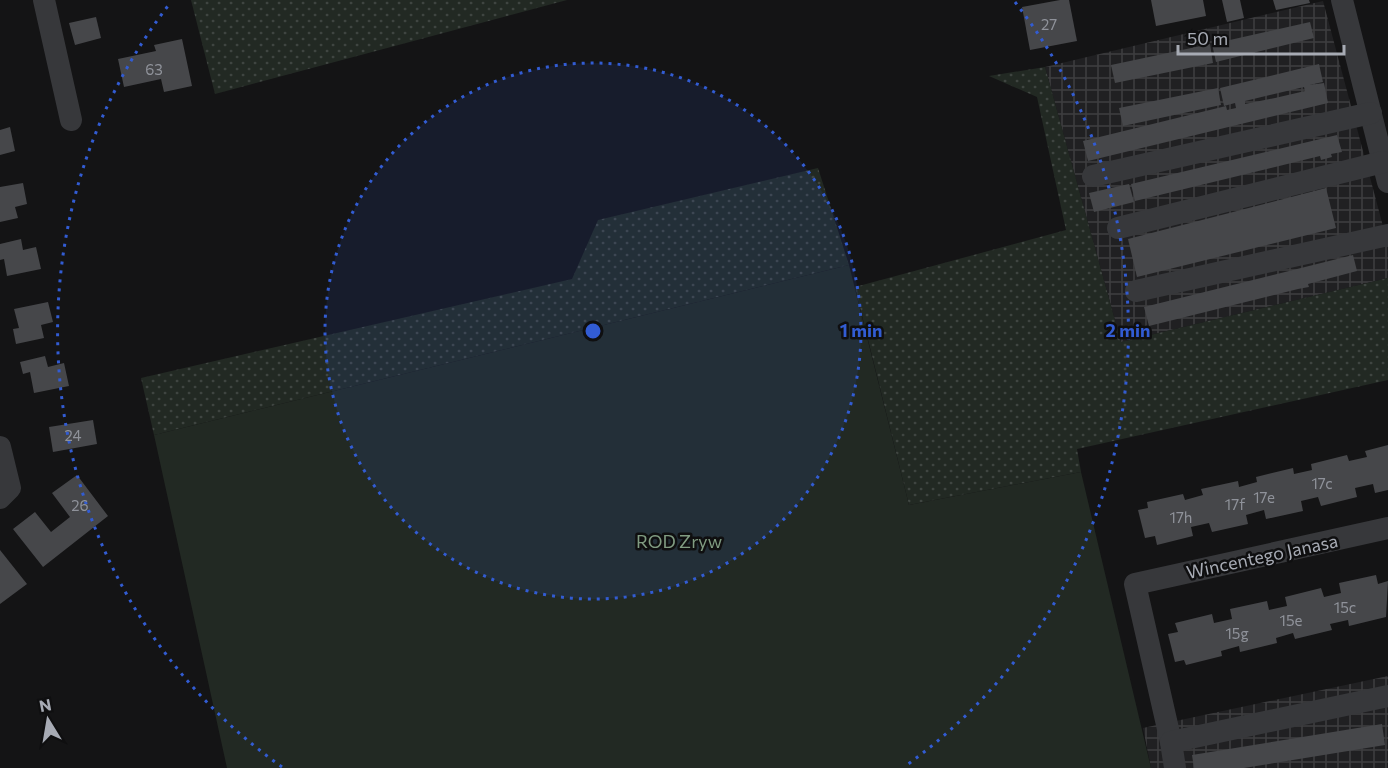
<svg xmlns="http://www.w3.org/2000/svg" width="1388" height="768" font-family="Commissioner,sans-serif">
	<defs>
		<pattern id="industrial-grid" width="8" height="8" patternUnits="userSpaceOnUse" patternTransform="scale(1.5)"><rect width="8" height="8" fill="#202022"/><path d="M0 4h8M4 0v8" fill="none" stroke="#3e3e40"/></pattern>
		<pattern id="grass-dots" width="8" height="8" patternUnits="userSpaceOnUse" patternTransform="scale(1.5)"><rect width="8" height="8" fill="#222923"/><path d="M2 2h.1M6 6h.1" fill="none" stroke="#3f4541" stroke-width="1.8" stroke-linecap="round"/></pattern>
	</defs>
	<rect width="100%" height="100%" fill="#141415"/>
	<g fill="url(#industrial-grid)">
		<path d="M1323 1 1388 245V278L1121 342 1045 67Z"/>
		<path d="M1388 676V768H1151L1143 728Z"/>
	</g>
	<g fill="url(#grass-dots)">
		<path d="M191 0H567L215 94Z"/>
		<path d="M1045 67 1121 342 1388 278V380L1077 449 1081 472 909 505 855 287 1066 230 1037 97 989 76Z"/>
		<path d="M818 168 849 265 154 435 141 378 572 279 598 220Z"/>
	</g>
	<path fill="#222923" d="M849 265 909 505 1081 472 1151 768H227L154 435Z"/>
	<g fill="#46474a" fill-rule="evenodd">
		<path d="M1060 0H1069L1077 41 1030 50 1022 7Z"/>
		<path d="M1151 0H1203L1206 16 1156 26Z"/>
		<path d="M1222 0H1240L1244 18 1227 22Z"/>
		<path d="M1273 0H1309L1310 3 1276 10Z"/>
		<path d="M96 17 101 38 75 45 69 23Z"/>
		<path d="M1310 22 1314 38 1216 62 1212 44Z"/>
		<path d="M182 39 192 86 164 92 161 79 124 87 118 59 156 51 154 45Z"/>
		<path d="M1210 44 1213 63 1115 83 1111 65Z"/>
		<path d="M1319 64 1323 82 1309 85 1324 83 1328 103 1088 161 1083 141 1226 106 1227 110 1236 108 1235 103 1224 106 1220 88ZM1304 87 1305 91 1275 98 1245 104V101Z"/>
		<path d="M1218 88 1221 105 1123 126 1119 108Z"/>
		<path d="M10 127 15 151 0 155V130Z"/>
		<path d="M1337 135 1342 152 1331 154 1332 157 1321 160 1320 156 1135 201 1131 184Z"/>
		<path d="M23 183 27 204 15 207 18 218 0 222V187Z"/>
		<path d="M1129 184 1134 202 1094 212 1089 193Z"/>
		<path d="M1326 188 1336 228 1137 277 1128 239Z"/>
		<path d="M21 239 23 250 36 247 41 269 7 276 4 259 0 260V244Z"/>
		<path d="M1353 255 1357 271 1308 284 1309 287 1298 289 1149 326 1144 307Z"/>
		<path d="M48 302 53 322 41 325 44 338 16 344 13 329 19 328 14 309Z"/>
		<path d="M45 356 48 367 64 363 69 386 34 393 30 372 23 374 20 362Z"/>
		<path d="M93 420 97 444 53 452 49 427Z"/>
		<path d="M1388 445V490L1375 493 1373 484 1355 488 1357 497 1321 506 1318 497 1301 501 1303 511 1266 519 1264 510 1246 515 1248 524 1212 532 1209 523 1191 527 1193 536 1157 545 1155 536 1145 538 1138 510 1148 508 1147 502 1183 494 1185 500 1203 495 1201 489 1238 481 1239 487 1257 482 1256 477 1293 468 1294 474 1312 470 1311 464 1347 455 1349 461 1367 457 1365 451Z"/>
		<path d="M77 475 108 516 43 567 13 529 35 512 51 532 70 517 52 493Z"/>
		<path d="M0 550 27 584 0 604Z"/>
		<path d="M1376 575 1378 584 1388 581 1386 617 1349 626 1348 620 1330 624 1332 630 1295 639 1293 633 1276 638 1277 643 1240 652 1239 646 1221 651 1222 656 1186 665 1184 660 1175 662 1168 634 1178 632 1175 623 1212 614 1214 623 1232 619 1230 609 1267 601 1269 610 1287 606 1285 597 1321 588 1324 597 1341 593 1339 583Z"/>
		<path d="M1382 724 1385 745 1244 768H1194L1192 755Z"/>
	</g>
	<g fill="none" stroke-linecap="round" stroke-linejoin="round">
		<g stroke="#37383b" stroke-width="22">
			<path d="M44 0 71 120"/>
			<path d="M1342 0 1388 182"/>
			<path d="M1093 176 1371 113"/>
			<path d="M1118 228 1383 162"/>
			<path d="M1136 291 1388 235"/>
			<path d="M0 447 10 488 0 498"/>
			<path d="M1171 742 1135 584 1388 528"/>
			<path d="M1175 768 1171 742 1388 696"/>
		</g>
	</g>
	<circle cx="593" cy="331" r="268" fill="#325cd3" fill-opacity=".12"/>
	<g fill="none" stroke="#325cd3" stroke-width="3" stroke-dasharray="3 6">
		<circle cx="593" cy="331" r="268"/>
		<path d="M282 767A535 535 0 0 1 171 2M1015 2A535 535 0 0 1 904 767"/>
	</g>
	<g text-anchor="middle" dominant-baseline="central" stroke-width="5" stroke-linejoin="round" paint-order="stroke">
		<g font-size="15" fill="#8f929a">
			<text x="1049" y="24">27</text>
			<text x="154" y="69">63</text>
			<text x="73" y="435">24</text>
			<text x="1322" y="483">17c</text>
			<text x="1264" y="497">17e</text>
			<text x="1235" y="504">17f</text>
			<text x="80" y="505">26</text>
			<text x="1181" y="517">17h</text>
			<text x="1345" y="607">15c</text>
			<text x="1291" y="620">15e</text>
			<text x="1237" y="633">15g</text>
		</g>
		<g font-size="18" fill="#809c82" stroke="#0f0f10">
			<text x="679" y="541">ROD Zryw</text>
		</g>
		<g font-size="18" fill="#a7abb4" stroke="#0f0f10">
			<text transform="translate(1262 556) rotate(-12)">Wincentego Janasa</text>
		</g>
	</g>
	<circle cx="593" cy="331" r="9" fill="#325cd3" stroke="#0f0f10" stroke-width="3"/>
	<g font-size="18" text-anchor="middle" font-weight="bold" fill="#325cd3" stroke="#0f0f10" stroke-width="5" stroke-linejoin="round" paint-order="stroke">
		<text x="861" y="337">1 min</text>
		<text x="1128" y="337">2 min</text>
	</g>
	<g transform="translate(48 720) rotate(349)" stroke="#0f0f10" stroke-width="4.5" paint-order="stroke">
	<path d="M0-4.5L10 22L0 15L-10 22Z" fill="#a7abb4"/>
	<text y="-9" font-size="16" font-weight="bold" text-anchor="middle" fill="#a7abb4">N</text>
	</g>
	<path d="M1178 45v9h166v-9" fill="none" stroke="#a7abb4" stroke-width="3"/>
	<text x="1187" y="45" font-size="18" fill="#a7abb4" stroke="#0f0f10" stroke-width="4.5" paint-order="stroke">50 m</text>
</svg>
